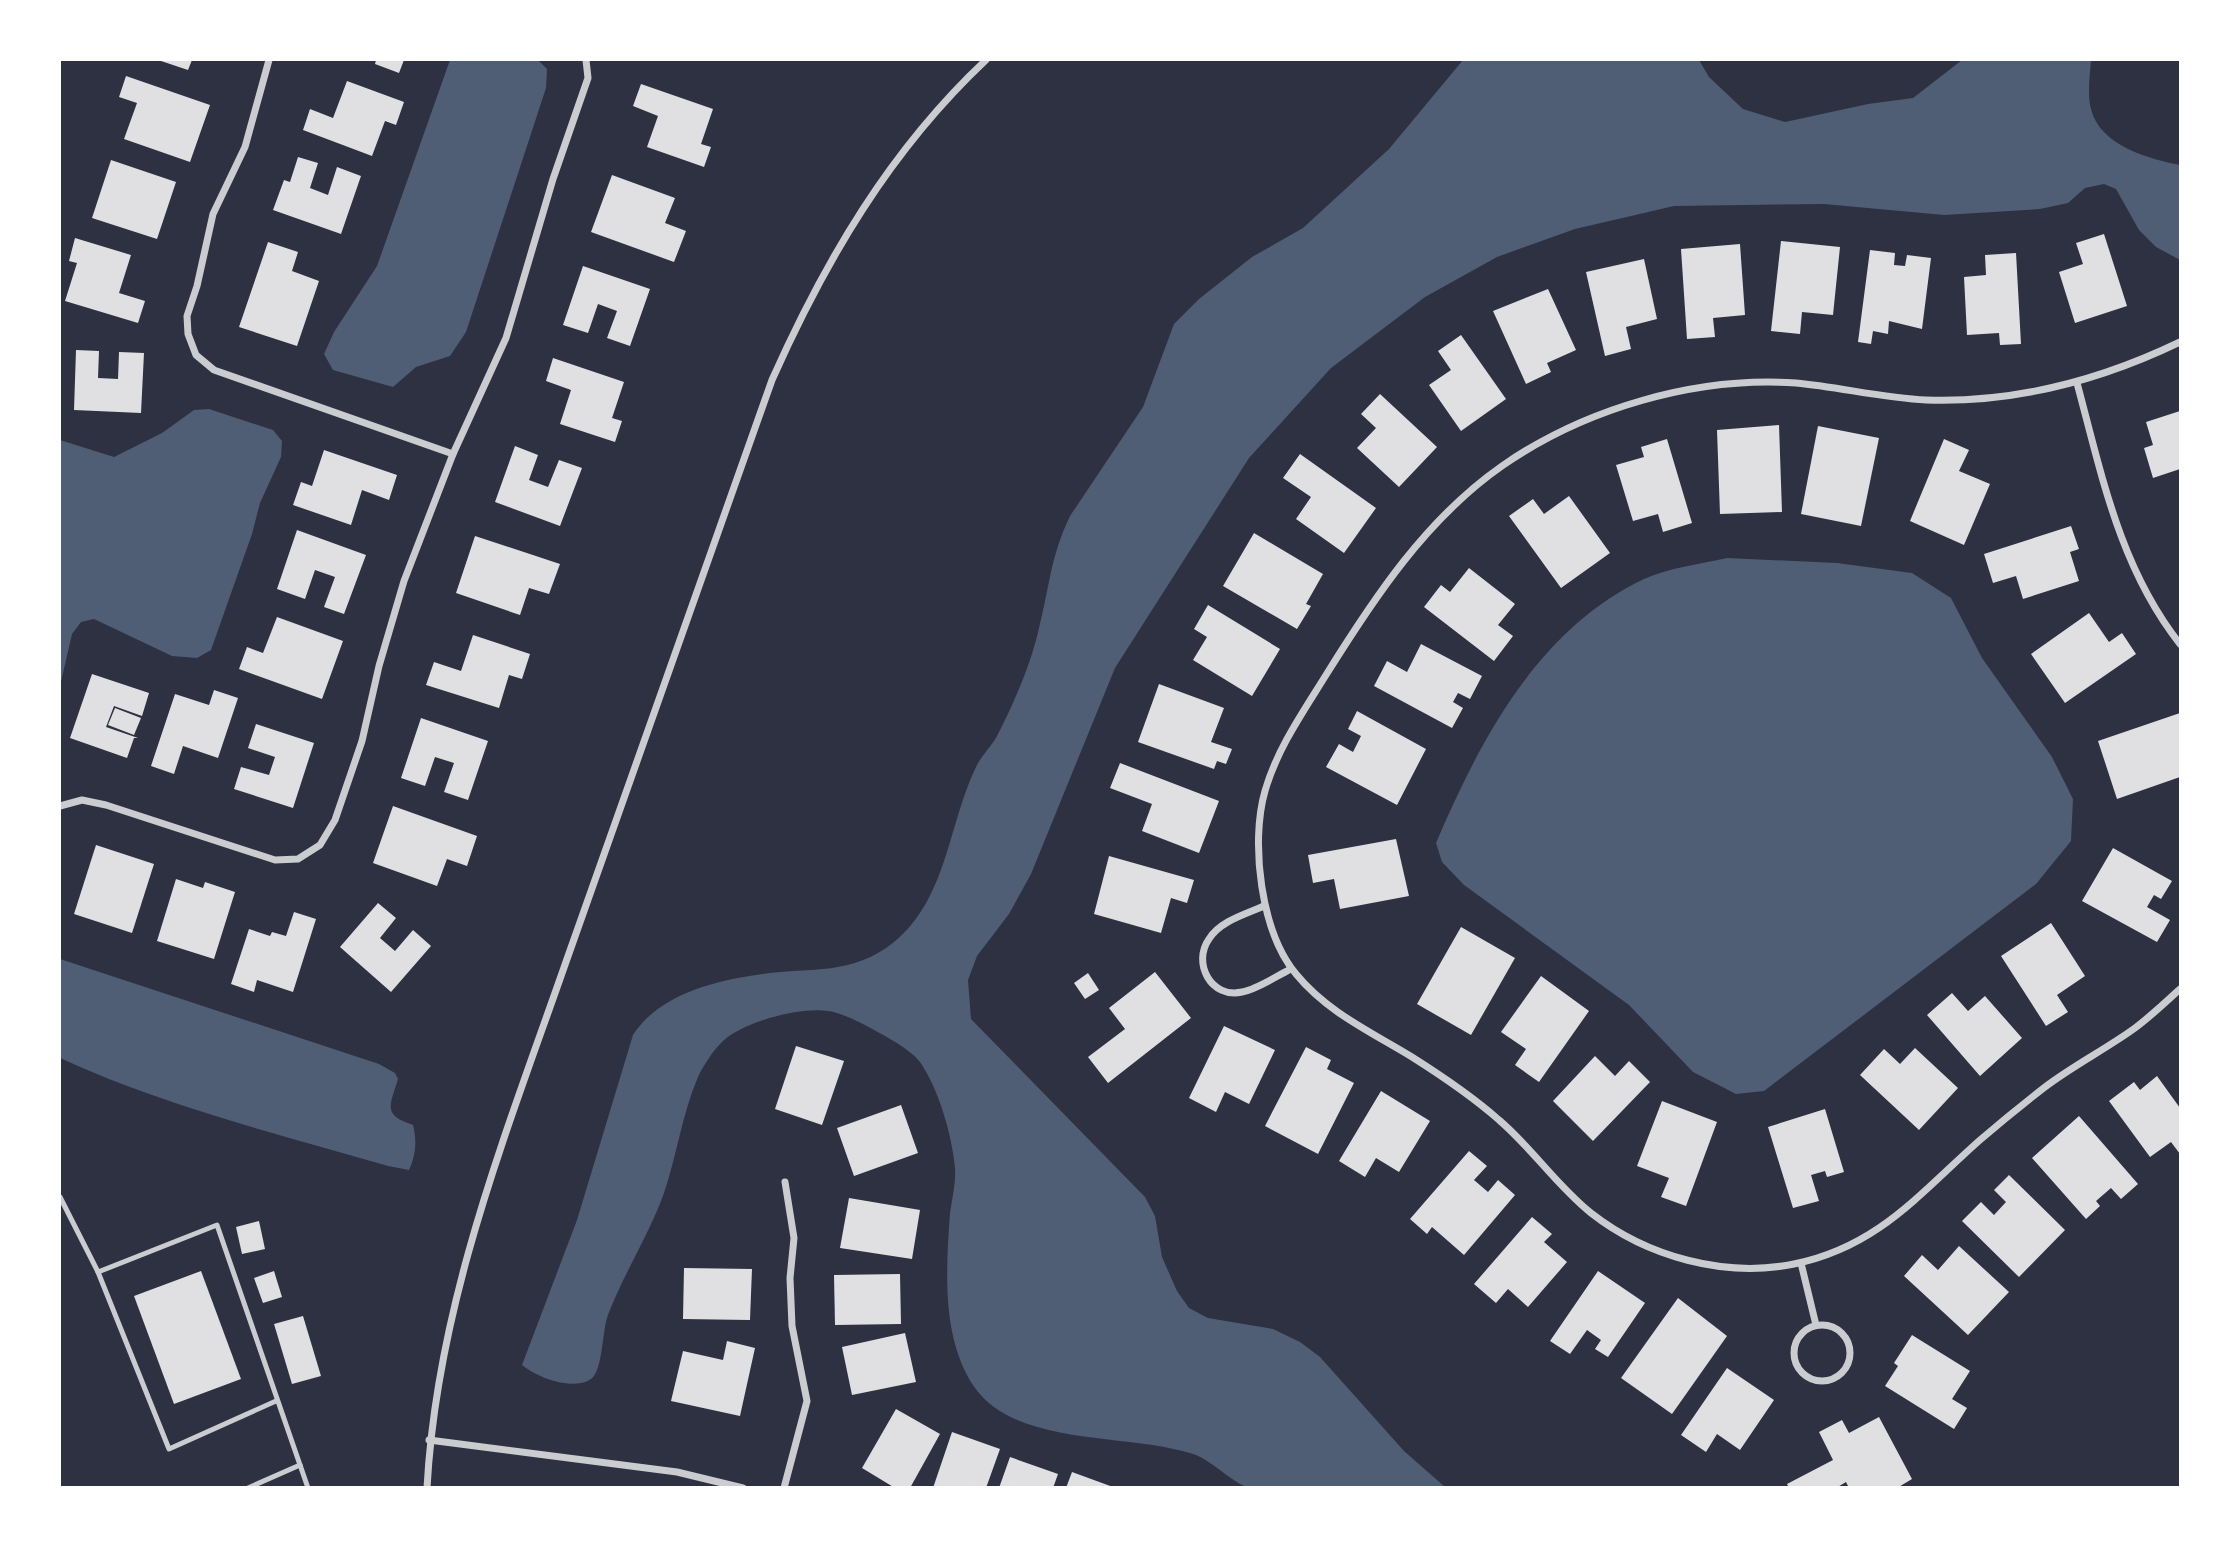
<svg xmlns="http://www.w3.org/2000/svg" width="2240" height="1547" font-family="Arial,sans-serif">
	<rect width="100%" height="100%" fill="#2d3142"/>
	<g fill="#4f5d75">
		<path d="M450 60H538L547 69 546 88 466 332 450 356 416 367 393 387 333 370 324 354 334 332 377 266Z"/>
		<path d="M1463 60H1699L1709 77 1743 109 1785 122 1868 104 1913 98 1962 60H2091C2090 75 2087 94 2091 109 2100 146 2150 159 2180 165V260L2156 247 2139 230 2116 189 2104 184 2085 188 2068 203 2040 209 1944 215 1824 204 1674 206 1575 229 1497 257 1425 297 1331 368 1249 458 1115 668 1031 874 1009 914 977 956 968 980 971 1019 1145 1197 1155 1216 1162 1257 1177 1291 1189 1308 1208 1318 1273 1329 1300 1342 1320 1357 1404 1451 1445 1487C1400 1488 1355 1488 1310 1488 1291 1488 1269 1491 1250 1488 1233 1484 1212 1460 1193 1454 1129 1433 1017 1447 975 1388 941 1339 946 1270 950 1213 952 1199 956 1183 955 1168 952 1135 939 1090 920 1062 915 1055 904 1048 897 1043 882 1034 854 1018 837 1013 809 1003 745 1021 723 1041 714 1049 703 1066 698 1077 682 1114 677 1155 664 1193 649 1235 624 1273 608 1315 602 1330 603 1371 591 1379 573 1391 538 1378 522 1365L577 1220 633 1035C659 994 717 980 763 974 811 967 852 976 894 942 947 899 948 825 976 767 981 756 991 747 997 736 1014 703 1031 664 1039 628 1050 585 1050 558 1070 516L1143 407 1174 324 1199 299 1252 257 1303 228 1389 149Z"/>
		<path d="M209 409 273 430 282 441 281 457 260 503 252 534 211 650 197 658 172 656 94 619 81 622 72 634 60 686V440L114 457 162 433 194 410Z"/>
		<path d="M1727 558 1837 563 1912 573 1951 598 1982 658 2052 757 2073 799 2071 841 2036 884 1764 1091 1736 1094 1693 1072 1629 1005 1464 885 1442 862 1436 843C1480 740 1538 629 1644 579 1668 568 1700 564 1727 558Z"/>
		<path d="M60 959 379 1064 395 1073 398 1079C390 1106 382 1115 413 1125 417 1141 416 1155 409 1170L388 1166C278 1134 164 1106 60 1058Z"/>
	</g>
	<g fill="#e0e0e3">
		<path d="M158 60H192L188 70Z"/>
		<path d="M376 60H404L399 73 375 64Z"/>
		<path d="M126 76 210 105 190 162 124 139 137 103 119 97Z"/>
		<path d="M347 81 404 102 396 125 385 121 372 156 303 130 310 109 333 118Z"/>
		<path d="M641 84 713 109 701 144 711 147 704 167 647 147 658 116 633 106Z"/>
		<path d="M298 157 318 163 310 188 328 195 337 167 361 176 341 234 273 210 284 180 290 182Z"/>
		<path d="M111 160 176 182 157 239 92 218Z"/>
		<path d="M612 175 675 198 665 223 686 231 674 262 591 232Z"/>
		<path d="M2104 234 2127 306 2075 323 2059 272 2083 264 2076 243Z"/>
		<path d="M75 238 131 255 119 293 145 301 138 323 65 301 77 263 69 261Z"/>
		<path d="M1781 241 1840 247 1833 315 1802 312 1800 334 1771 331Z"/>
		<path d="M268 242 298 252 292 271 319 281 297 346 239 327Z"/>
		<path d="M1740 244 1745 315 1713 318 1715 337 1687 339 1681 249Z"/>
		<path d="M1870 250 1895 253 1894 265 1905 266 1907 255 1931 258 1922 329 1889 321 1888 334 1873 331 1871 344 1858 342Z"/>
		<path d="M2016 253 2021 344 2000 345 1999 333 1967 335 1964 277 1986 275 1985 255Z"/>
		<path d="M1644 259 1657 319 1626 327 1631 349 1605 356 1586 272Z"/>
		<path d="M583 266 650 289 630 346 607 338 617 311 598 304 588 333 563 325Z"/>
		<path d="M1548 289 1576 350 1547 363 1551 372 1526 384 1493 311Z"/>
		<path d="M1461 335 1506 399 1461 431 1429 385 1451 370 1438 351Z"/>
		<path d="M76 350 99 351 98 378 118 379 119 352 144 353 141 413 74 410Z"/>
		<path d="M553 358 624 382 612 418 622 421 615 442 560 424 571 390 546 381Z"/>
		<path d="M1380 394 1437 447 1399 487 1357 448 1376 428 1361 414Z"/>
		<path d="M2180 411V469L2153 478 2144 448 2153 445 2146 422Z"/>
		<path d="M1779 425 1782 512 1720 514 1717 430Z"/>
		<path d="M1818 426 1879 438 1861 526 1801 514Z"/>
		<path d="M1667 439 1692 523 1663 532 1658 514 1633 521 1616 465 1644 457 1641 447Z"/>
		<path d="M1944 439 1969 450 1959 471 1990 484 1964 545 1910 521Z"/>
		<path d="M515 446 538 455 529 480 548 487 559 460 582 468 560 526 495 502Z"/>
		<path d="M324 450 397 475 389 500 362 490 351 525 293 505 301 482 312 486Z"/>
		<path d="M1300 454 1376 508 1344 553 1296 519 1311 497 1283 478Z"/>
		<path d="M1569 496 1610 553 1561 588 1509 516 1533 499 1544 514Z"/>
		<path d="M2071 526 2079 549 2070 552 2079 581 2023 599 2016 576 1993 583 1984 554Z"/>
		<path d="M297 530 366 555 344 614 324 607 335 577 315 570 305 599 277 589Z"/>
		<path d="M1254 533 1323 574 1306 604 1311 606 1297 629 1223 586Z"/>
		<path d="M475 536 560 564 549 594 529 588 520 615 456 593Z"/>
		<path d="M1469 568 1515 604 1498 625 1513 636 1494 661 1424 607 1441 585 1450 592Z"/>
		<path d="M1208 605 1280 649 1252 696 1193 660 1207 637 1194 629Z"/>
		<path d="M2089 613 2109 642 2122 633 2136 654 2065 703 2031 654Z"/>
		<path d="M277 617 343 641 322 699 239 669 247 647 263 653Z"/>
		<path d="M473 635 530 654 522 679 509 675 499 708 426 685 434 662 461 671Z"/>
		<path d="M1421 644 1482 676 1470 699 1458 693 1453 702 1463 708 1452 728 1374 686 1387 661 1407 672Z"/>
		<path d="M92 674 149 693 142 716 114 706 106 727 138 738H134L127 758 70 738Z"/>
		<path d="M1159 684 1224 708 1211 742 1232 749 1226 764 1217 761 1214 769 1138 742Z"/>
		<path d="M214 690 238 698 218 758 183 746 174 774 151 766 175 694 209 705Z"/>
		<path d="M115 708 141 718 134 735 108 725Z"/>
		<path d="M1357 711 1426 749 1397 805 1326 767 1339 744 1353 752 1361 736 1348 729Z"/>
		<path d="M2180 713V777L2117 799 2098 741Z"/>
		<path d="M421 718 488 741 468 800 444 792 454 763 435 757 425 786 401 778Z"/>
		<path d="M256 724 314 743 293 808 234 789 241 767 269 775 275 757 248 748Z"/>
		<path d="M1120 763 1219 801 1199 853 1142 831 1152 804 1110 788Z"/>
		<path d="M393 806 477 836 467 866 447 859 437 886 373 863Z"/>
		<path d="M1396 839 1409 896 1340 909 1334 879 1313 883 1308 855Z"/>
		<path d="M96 845 154 864 132 933 74 914Z"/>
		<path d="M2113 848 2172 881 2161 899 2154 895 2147 907 2170 920 2157 942 2082 901Z"/>
		<path d="M1109 856 1194 880 1187 903 1171 898 1161 933 1094 914Z"/>
		<path d="M176 879 203 888 205 882 235 892 214 959 157 941Z"/>
		<path d="M378 903 396 918 380 938 395 951 413 930 431 946 391 992 340 947Z"/>
		<path d="M294 912 316 919 293 992 257 980 254 992 231 984 249 929 270 936 272 932 286 936Z"/>
		<path d="M2051 923 2085 976 2057 995 2068 1012 2046 1026 2001 956Z"/>
		<path d="M1461 927 1515 958 1471 1035 1417 1004Z"/>
		<path d="M1155 972 1191 1018 1108 1083 1088 1057 1125 1029 1109 1008Z"/>
		<path d="M1088 973 1099 990 1085 999 1074 983Z"/>
		<path d="M1541 976 1589 1011 1539 1082 1515 1065 1526 1049 1501 1032Z"/>
		<path d="M1952 993 1968 1011 1985 996 2022 1038 1980 1076 1927 1015Z"/>
		<path d="M1224 1026 1275 1050 1249 1104 1225 1092 1216 1112 1189 1098Z"/>
		<path d="M796 1046 844 1061 822 1125 775 1109Z"/>
		<path d="M1306 1047 1331 1060 1327 1069 1354 1083 1318 1154 1265 1126Z"/>
		<path d="M1915 1048 1958 1088 1919 1130 1860 1075 1884 1049 1900 1064Z"/>
		<path d="M1595 1056 1615 1076 1629 1061 1650 1082 1593 1141 1553 1101Z"/>
		<path d="M2157 1076 2180 1108V1154L2171 1142 2150 1157 2109 1101 2134 1082 2140 1090Z"/>
		<path d="M1381 1091 1430 1121 1399 1172 1376 1158 1365 1177 1339 1161Z"/>
		<path d="M1662 1101 1717 1122 1686 1206 1661 1197 1669 1178 1637 1166Z"/>
		<path d="M901 1105 918 1153 854 1176 837 1128Z"/>
		<path d="M1825 1109 1844 1172 1827 1177 1825 1171 1811 1175 1819 1201 1793 1208 1768 1127Z"/>
		<path d="M2079 1116 2138 1184 2121 1199 2111 1188 2096 1201 2100 1206 2086 1219 2032 1158Z"/>
		<path d="M1469 1151 1487 1166 1474 1180 1488 1192 1498 1180 1515 1195 1464 1255 1432 1227 1427 1234 1410 1219Z"/>
		<path d="M2009 1175 2065 1230 2019 1277 1962 1221 1981 1202 1994 1215 2006 1202 1994 1190Z"/>
		<path d="M849 1198 920 1210 912 1259 840 1248Z"/>
		<path d="M1532 1217 1552 1234 1544 1242 1567 1262 1528 1307 1508 1289 1496 1303 1474 1284Z"/>
		<path d="M259 1221 265 1249 242 1254 236 1227Z"/>
		<path d="M1959 1246 2009 1292 1968 1335 1904 1276 1922 1255 1938 1270Z"/>
		<path d="M684 1268 752 1269 750 1320 683 1319Z"/>
		<path d="M201 1271 241 1379 174 1404 134 1296Z"/>
		<path d="M274 1271 282 1297 263 1303 254 1278Z"/>
		<path d="M1598 1271 1645 1303 1608 1357 1595 1349 1601 1340 1587 1330 1570 1354 1550 1341Z"/>
		<path d="M900 1274 901 1324 835 1325 834 1275Z"/>
		<path d="M1678 1298 1727 1336 1672 1414 1621 1378Z"/>
		<path d="M303 1316 321 1376 292 1384 274 1324Z"/>
		<path d="M905 1333 916 1382 852 1395 842 1347Z"/>
		<path d="M1912 1335 1970 1371 1952 1399 1967 1408 1954 1429 1885 1386 1898 1366 1894 1363Z"/>
		<path d="M727 1341 755 1348 740 1416 671 1401 683 1351 723 1360Z"/>
		<path d="M1727 1368 1774 1400 1740 1450 1717 1434 1706 1452 1681 1435Z"/>
		<path d="M896 1409 940 1434 910 1488H895L862 1468Z"/>
		<path d="M1879 1417 1912 1479 1897 1488H1849L1846 1482 1836 1488H1789L1787 1484 1833 1460 1819 1432 1842 1420 1849 1433Z"/>
		<path d="M952 1432 1000 1449 986 1488H933Z"/>
		<path d="M1010 1457 1058 1474 1053 1488H999Z"/>
		<path d="M1072 1472 1113 1487V1488H1066Z"/>
	</g>
	<g fill="none" stroke-linecap="round" stroke-linejoin="round">
		<g stroke="#caccd0" stroke-width="5">
			<path d="M60 1197 98 1272 169 1449 276 1401"/>
			<path d="M98 1272 217 1225 308 1488"/>
			<path d="M248 1488 300 1465"/>
		</g>
		<g stroke="#caccd0" stroke-width="7">
			<path d="M269 60 245 147 213 214 197 286 187 316 188 334 196 355 214 370 453 454"/>
			<path d="M2180 342C2101 380 2015 403 1926 400 1883 398 1839 387 1796 383 1695 376 1584 409 1502 466 1426 519 1374 598 1326 675 1303 712 1277 749 1265 791 1250 843 1261 932 1296 974 1327 1012 1371 1032 1412 1057 1442 1076 1472 1096 1499 1120 1532 1148 1557 1186 1591 1213 1647 1257 1725 1278 1794 1264 1878 1247 1920 1193 1980 1140 2001 1122 2023 1104 2045 1087 2074 1065 2106 1049 2135 1028 2151 1016 2166 1002 2180 989"/>
			<path d="M2077 383C2102 476 2120 568 2180 644"/>
			<path d="M60 806 82 800 106 805 275 860 298 859 320 845 335 820 362 741 379 666 404 581 453 454 506 338 553 179 588 78 586 60"/>
			<path d="M1264 906C1246 914 1220 921 1209 939 1192 963 1211 999 1242 992 1258 989 1276 976 1291 969"/>
			<path d="M1801 1263 1816 1325"/>
			<circle cx="1822" cy="1353" r="28"/>
			<path d="M429 1440 677 1472 743 1488"/>
			<path d="M427 1488C437 1303 507 1131 567 959 636 766 704 573 772 380 825 261 890 150 986 60"/>
			<path d="M784 1488 807 1401 792 1326 790 1278 794 1238 785 1182"/>
		</g>
	</g>
	<rect width="2240" height="1547" fill="none" stroke="#ffffff" stroke-width="122"/>
</svg>
